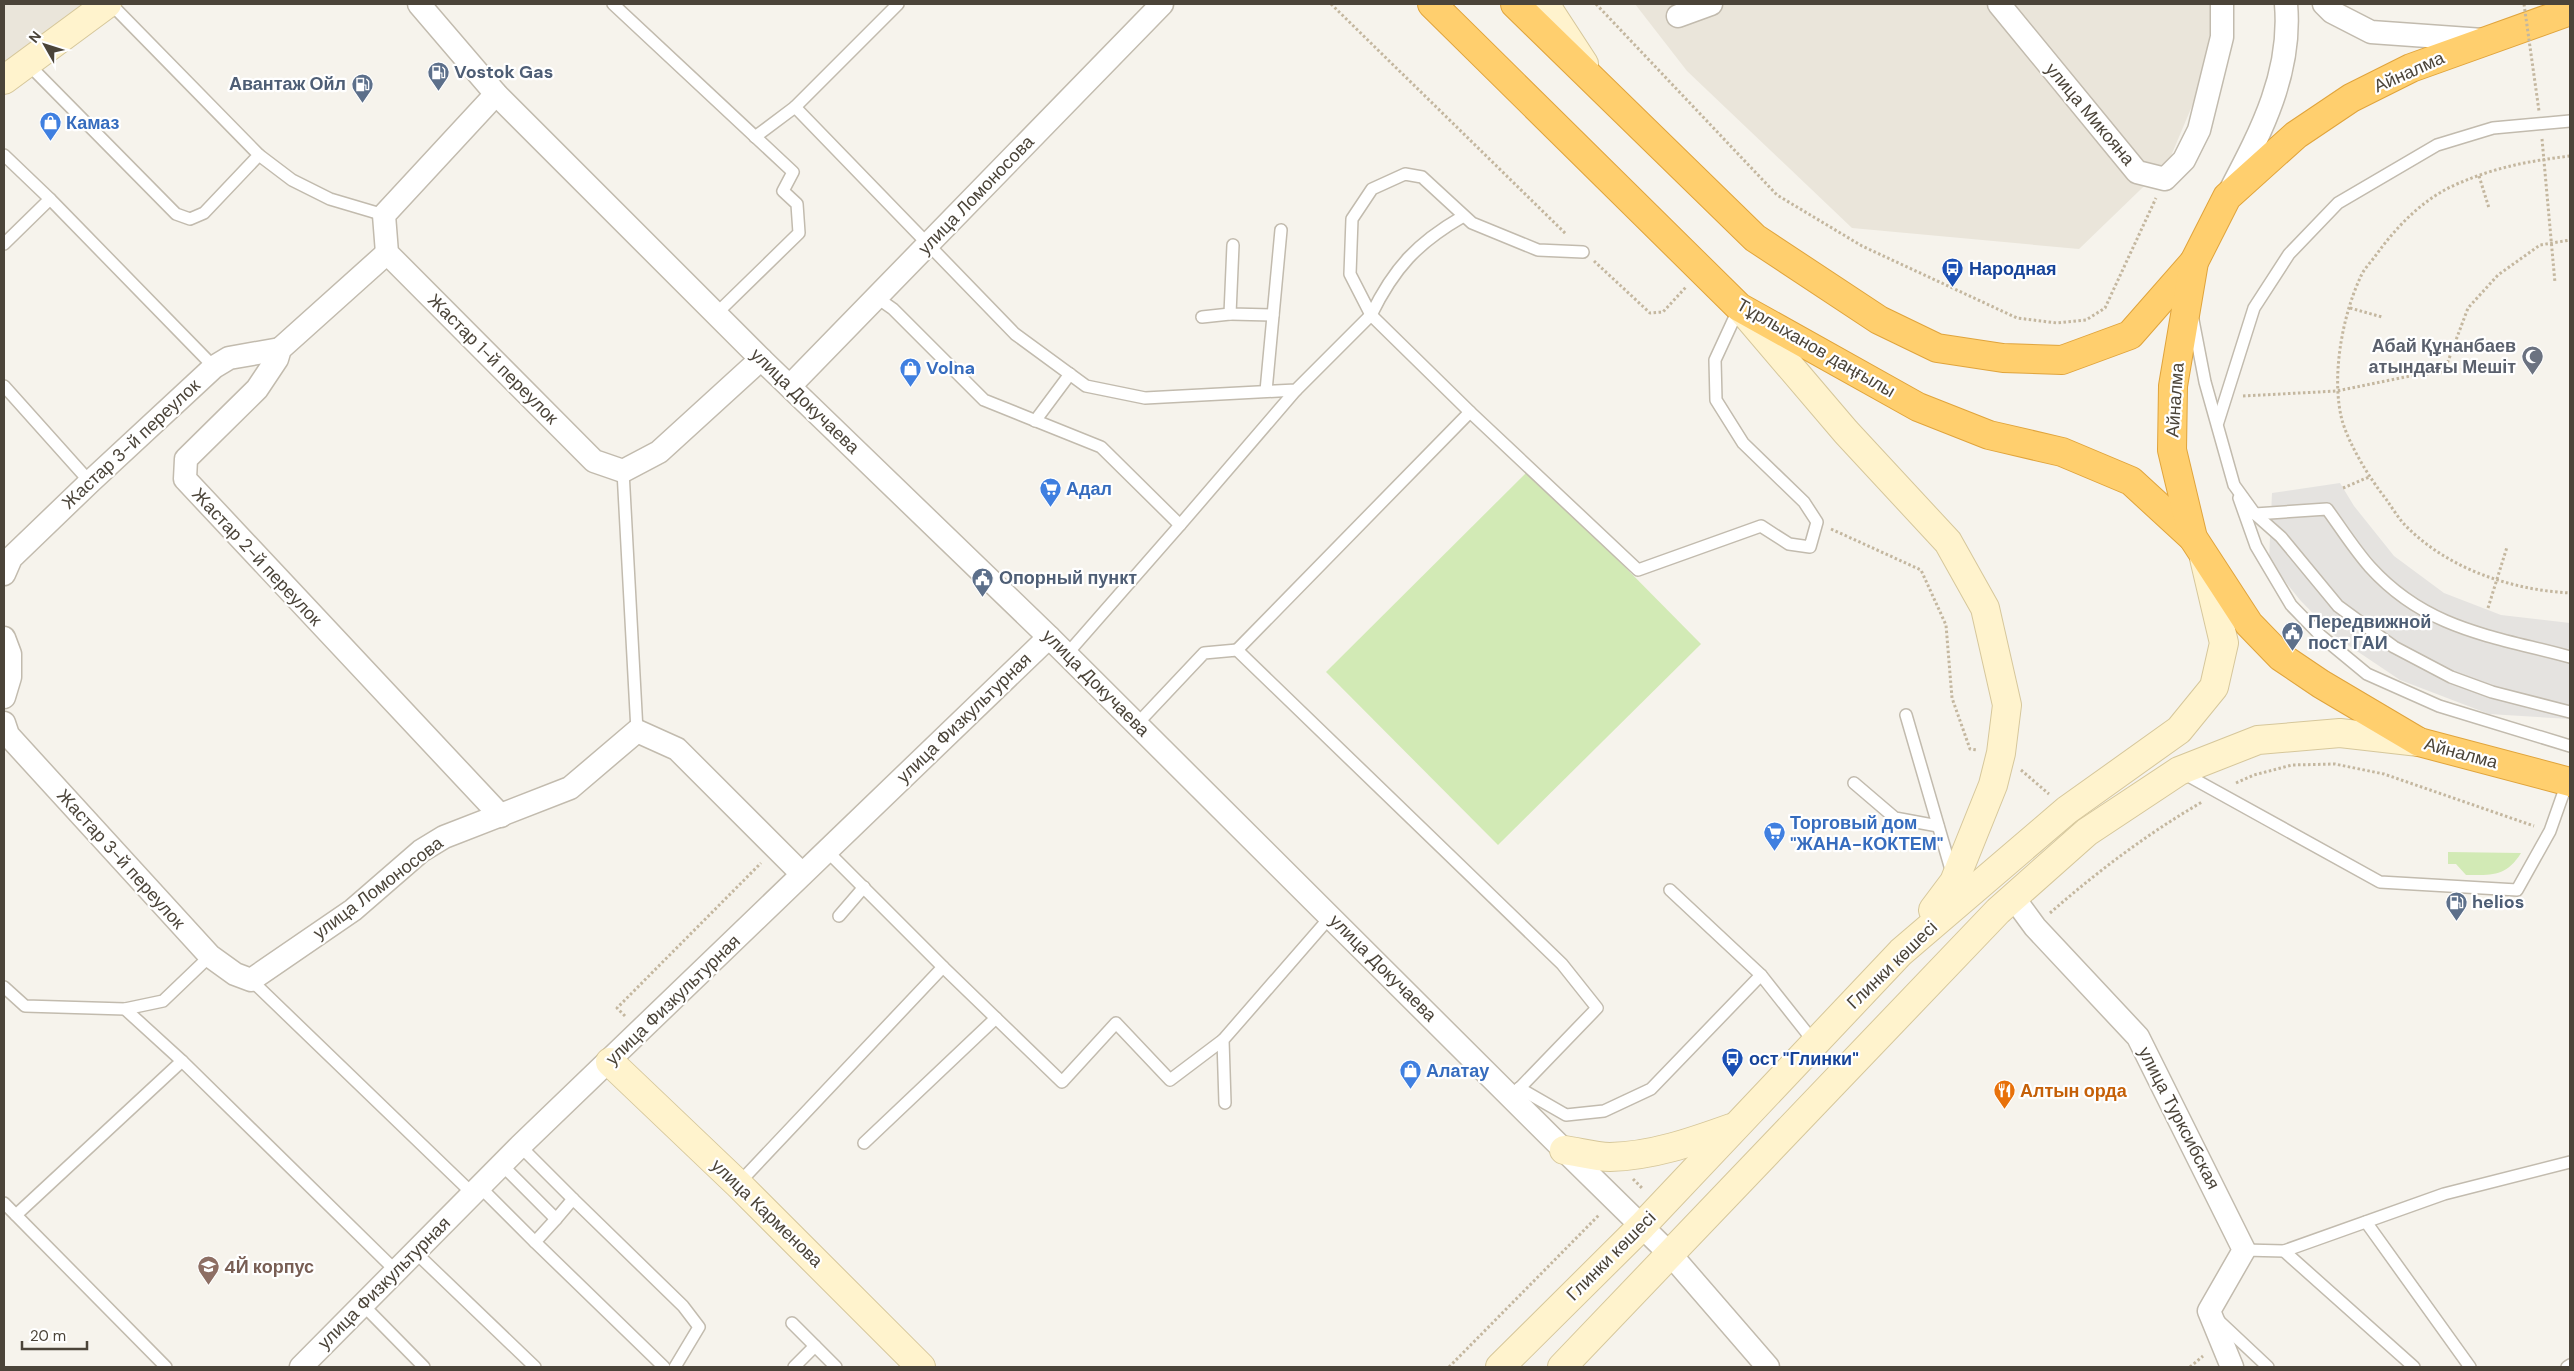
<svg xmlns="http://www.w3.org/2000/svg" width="2574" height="1371" font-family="'DM Sans',sans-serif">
	<rect width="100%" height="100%" fill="#f6f3ec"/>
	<g fill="#eae5da">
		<path d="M4 4H83L4 66Z"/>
		<path d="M1635 4H2235L2168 163 2079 249 1852 228 1687 71Z"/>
	</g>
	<g fill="#d2eab5">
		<path d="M1529 470 1701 644 1498 845 1326 672Z"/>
		<path d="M2448 852 2521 853C2506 877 2492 875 2466 875L2456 864H2448Z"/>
	</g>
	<path fill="#e5e3e0" d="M2340 483 2354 506 2394 556 2444 593 2501 615 2570 623V719L2489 714 2400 680 2336 637 2300 600 2269 561 2272 493Z"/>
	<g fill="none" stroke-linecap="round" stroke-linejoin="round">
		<defs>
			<g id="lane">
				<path d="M613 4 793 172 783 191 797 204 799 233 716 314"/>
				<path d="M27 63 176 214 190 219 204 213 259 155 111 4"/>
				<path d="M795 107 898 4"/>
				<path d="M755 137 795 107 1015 334 1086 386 1145 398 1296 390 1371 315 1470 412"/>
				<path d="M4 155 50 199 4 244"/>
				<path d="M259 155 292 180 330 199 384 215"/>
				<path d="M50 199 214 367"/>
				<path d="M1233 245 1230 314 1273 315"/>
				<path d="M876 297 893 309 984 400 1101 447 1180 525 1067 654"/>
				<path d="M1371 315 1350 274 1352 219 1372 189 1405 174 1422 177 1472 223 1538 250 1583 252"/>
				<path d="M1371 315C1394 268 1417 243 1462 217"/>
				<path d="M1202 317 1230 314"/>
				<path d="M2193 320 2205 382 2234 485 2255 514 2281 537 2338 606 2394 647 2451 677 2492 692 2570 712"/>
				<path d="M4 386 90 482"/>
				<path d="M1266 391 1281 230"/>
				<path d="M1035 421 1070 374"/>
				<path d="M2218 422 2254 308 2289 254 2338 203 2437 145 2493 128 2570 121"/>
				<path d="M623 471 637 731"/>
				<path d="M2239 498 2256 546 2291 605 2321 636 2367 674 2439 706 2570 746"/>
				<path d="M2255 514 2327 509C2341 528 2354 549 2370 567 2427 630 2493 636 2570 657"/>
				<path d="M1180 525 1296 390"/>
				<path d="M1237 650 1470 412 1638 570 1761 526 1789 544 1810 547 1817 522 1804 502 1743 443 1716 400 1715 360 1739 308"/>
				<path d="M1906 715 1952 873"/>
				<path d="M1137 724 1204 653 1237 650 1562 964 1597 1008 1512 1096"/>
				<path d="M2183 773 2380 882 2517 890 2550 831 2568 780"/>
				<path d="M1854 783 1895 818 1938 826"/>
				<path d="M1670 890 1761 975"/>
				<path d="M839 916 864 887"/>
				<path d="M943 967 1062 1082 1116 1023 1170 1080 1223 1040"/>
				<path d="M251 980 473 1194"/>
				<path d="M4 987 25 1006 125 1009 163 1001 210 956"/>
				<path d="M182 1061 396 1271"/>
				<path d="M1519 1088 1566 1115 1604 1111 1651 1089 1761 975 1814 1042"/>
				<path d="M1225 1103 1223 1040 1331 916"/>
				<path d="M864 1143 996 1018"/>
				<path d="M520 1146 573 1199"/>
				<path d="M502 1165 556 1219 573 1199 683 1306 699 1327 675 1367"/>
				<path d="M738 1184 943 967 826 850"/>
				<path d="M480 1187 535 1242"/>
				<path d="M4 1203 166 1367"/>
				<path d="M16 1215 182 1061 125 1009"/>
				<path d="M556 1219 535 1242 664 1367"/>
				<path d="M2366 1222 2470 1367"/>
				<path d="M2244 1250 2284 1251 2444 1194 2570 1162"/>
				<path d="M2284 1251 2414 1367"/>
				<path d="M415 1252 535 1367"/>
				<path d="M363 1305 424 1367"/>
				<path d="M2219 1321 2268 1367"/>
				<path d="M792 1323 836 1367"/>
				<path d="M794 1367 815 1346"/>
				<path d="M2567 1367 2570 1365"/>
			</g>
			<g id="street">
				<path d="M419 4 496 94 761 359 1049 637 1564 1150 1671 1255 1768 1367"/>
				<path d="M1999 4 2137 172 2165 179 2184 160 2199 130 2222 37V4"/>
				<path d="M2324 4 2332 12 2371 32 2483 40"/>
				<path d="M1678 16 1711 4"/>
				<path d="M496 94 384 215 387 253 594 461 623 471 659 452 761 359"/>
				<path d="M2231 189C2262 130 2292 72 2286 4"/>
				<path d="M387 253 280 349 277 359 257 389 186 459 185 479 501 816"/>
				<path d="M790 386 1162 4"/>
				<path d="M4 574 11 558 90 482 214 367 229 358 280 349"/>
				<path d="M4 638 10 654V677L4 697"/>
				<path d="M4 723 8 735 210 956 235 974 251 980 353 910 421 851 444 837 570 788 637 731 677 749 802 874"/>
				<path d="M2013 897 2035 927 2138 1037 2244 1250 2209 1311 2232 1367"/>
				<path d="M301 1367 520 1146 1049 637"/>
			</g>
			<g id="secondary">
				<path d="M1545 4 1584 64"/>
				<path d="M4 80 107 4"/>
				<path d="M1742 310 1846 432 1948 542 1985 608 2007 705 2001 753 1993 785 1954 882 1933 910"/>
				<path d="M610 1062 738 1184 921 1367"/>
				<path d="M1564 1150C1579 1152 1595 1157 1610 1157 1652 1156 1692 1142 1731 1128"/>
				<path d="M1500 1367 1642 1226 1901 952 2067 810 2179 730 2214 687 2224 643 2204 558"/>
				<path d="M1562 1367 1998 911 2087 832 2179 771 2258 740 2340 733 2419 742"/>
			</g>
			<g id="highway">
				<path d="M1432 4 1739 307 1918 407 1989 435 2062 452 2131 481 2193 538"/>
				<path d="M1515 4 1755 238 1879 320 1937 348 2003 358 2062 360 2130 335 2194 262"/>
				<path d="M2570 11 2411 68 2351 98 2296 135 2227 197 2194 262 2173 386 2172 450 2193 538 2249 624 2281 657 2321 684 2419 742 2570 782"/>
			</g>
		</defs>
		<use href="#lane" stroke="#c2bbae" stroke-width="14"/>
		<use href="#street" stroke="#c2bbae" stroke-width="25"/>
		<use href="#secondary" stroke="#d6c79b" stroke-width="30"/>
		<use href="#highway" stroke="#e0a43c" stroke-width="30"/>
		<g stroke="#c4b79f" stroke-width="3" stroke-dasharray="2.5 2.5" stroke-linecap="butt">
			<path d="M1331 4 1566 234"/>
			<path d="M1596 4 1777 195 1862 246 2017 318 2057 323 2086 320 2105 308 2156 198"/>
			<path d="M2542 139 2555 283"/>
			<path d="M2570 156C2529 161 2496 167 2457 184 2424 198 2397 226 2376 255 2371 262 2364 269 2361 276 2342 316 2331 378 2342 420 2349 445 2370 479 2386 499 2393 509 2400 521 2409 529 2451 570 2513 590 2570 593"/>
			<path d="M2479 176 2489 208"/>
			<path d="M1594 261 1650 313 1663 312 1686 287"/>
			<path d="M2350 308 2382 317"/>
			<path d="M2444 372 2468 308 2498 275 2540 245 2570 240"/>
			<path d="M2243 396 2337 391 2410 376 2500 365"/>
			<path d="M2343 488 2369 477"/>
			<path d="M1831 529 1921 570 1946 625 1952 698 1970 749 1977 750"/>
			<path d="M2488 608 2507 547"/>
			<path d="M2021 770 2049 794"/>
			<path d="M2236 783 2254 775 2292 765 2335 764 2384 774 2534 826"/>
			<path d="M2050 913C2098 871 2147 834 2202 802"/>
			<path d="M625 1016 617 1008 761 863"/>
			<path d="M1633 1179 1643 1189"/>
			<path d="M1449 1367 1599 1215"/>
			<path d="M2190 1367 2203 1356"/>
		</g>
		<use href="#lane" stroke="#fff" stroke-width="11"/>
		<use href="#street" stroke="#fff" stroke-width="22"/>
		<use href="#secondary" stroke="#fff3cd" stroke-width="28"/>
		<use href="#highway" stroke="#ffcf6e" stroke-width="28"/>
		<path stroke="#c4b79f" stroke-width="3" stroke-dasharray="2.5 2.5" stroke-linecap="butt" d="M2524 4 2539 111"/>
	</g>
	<defs>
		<symbol id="fuel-pin" viewBox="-11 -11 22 30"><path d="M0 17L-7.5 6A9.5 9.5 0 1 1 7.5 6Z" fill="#5c6f8a" stroke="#fff"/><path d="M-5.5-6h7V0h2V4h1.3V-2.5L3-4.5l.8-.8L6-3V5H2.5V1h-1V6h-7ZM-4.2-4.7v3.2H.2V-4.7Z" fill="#fff"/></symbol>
		<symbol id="shop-pin" viewBox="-11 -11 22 30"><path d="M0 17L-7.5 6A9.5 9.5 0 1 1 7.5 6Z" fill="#3f7fe0" stroke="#fff"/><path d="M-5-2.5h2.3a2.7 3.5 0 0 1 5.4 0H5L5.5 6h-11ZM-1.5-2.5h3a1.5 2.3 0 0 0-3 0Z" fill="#fff"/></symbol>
		<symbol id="bus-pin" viewBox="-11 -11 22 30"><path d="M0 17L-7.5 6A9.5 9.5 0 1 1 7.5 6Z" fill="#1a4fb4" stroke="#fff"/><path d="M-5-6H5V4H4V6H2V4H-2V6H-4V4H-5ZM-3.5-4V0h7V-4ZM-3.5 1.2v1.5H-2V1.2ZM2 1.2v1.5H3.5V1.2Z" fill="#fff"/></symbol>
		<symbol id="mosque-pin" viewBox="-11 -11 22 30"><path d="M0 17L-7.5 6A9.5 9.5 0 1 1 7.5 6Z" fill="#6b7280" stroke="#fff"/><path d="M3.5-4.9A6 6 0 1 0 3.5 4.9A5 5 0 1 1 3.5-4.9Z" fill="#fff"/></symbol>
		<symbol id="supermarket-pin" viewBox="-11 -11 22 30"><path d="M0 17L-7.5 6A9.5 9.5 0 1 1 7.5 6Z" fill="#3f7fe0" stroke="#fff"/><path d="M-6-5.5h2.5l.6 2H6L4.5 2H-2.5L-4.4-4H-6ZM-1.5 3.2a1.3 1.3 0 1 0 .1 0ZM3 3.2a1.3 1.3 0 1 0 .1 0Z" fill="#fff"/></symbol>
		<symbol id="civic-pin" viewBox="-11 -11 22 30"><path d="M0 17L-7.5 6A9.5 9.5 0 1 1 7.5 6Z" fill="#5c6f8a" stroke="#fff"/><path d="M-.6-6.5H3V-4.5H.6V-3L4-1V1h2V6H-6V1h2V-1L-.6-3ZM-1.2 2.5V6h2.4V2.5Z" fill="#fff"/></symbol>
		<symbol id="restaurant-pin" viewBox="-11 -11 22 30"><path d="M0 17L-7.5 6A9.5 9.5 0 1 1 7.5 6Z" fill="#e8710a" stroke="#fff"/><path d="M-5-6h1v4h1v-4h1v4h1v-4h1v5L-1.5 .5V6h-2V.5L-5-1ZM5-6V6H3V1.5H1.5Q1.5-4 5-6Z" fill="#fff"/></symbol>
		<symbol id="university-pin" viewBox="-11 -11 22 30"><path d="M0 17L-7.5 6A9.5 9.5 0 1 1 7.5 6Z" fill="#8d6e63" stroke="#fff"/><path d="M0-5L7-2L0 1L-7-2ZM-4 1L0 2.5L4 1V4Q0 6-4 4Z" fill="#fff"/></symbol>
	</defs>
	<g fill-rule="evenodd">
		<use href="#fuel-pin" x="426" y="60" width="25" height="34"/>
		<use href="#fuel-pin" x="350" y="72" width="25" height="34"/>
		<use href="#shop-pin" x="38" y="110" width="25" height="34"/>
		<use href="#bus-pin" x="1940" y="256" width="25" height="34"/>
		<use href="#mosque-pin" x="2520" y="344" width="25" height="34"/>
		<use href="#shop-pin" x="898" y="356" width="25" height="34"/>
		<use href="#supermarket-pin" x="1038" y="476" width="25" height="34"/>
		<use href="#civic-pin" x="970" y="566" width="25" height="34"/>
		<use href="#civic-pin" x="2280" y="620" width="25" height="34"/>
		<use href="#supermarket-pin" x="1762" y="820" width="25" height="34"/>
		<use href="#fuel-pin" x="2444" y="890" width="25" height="34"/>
		<use href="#bus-pin" x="1720" y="1046" width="25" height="34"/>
		<use href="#shop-pin" x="1398" y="1058" width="25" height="34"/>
		<use href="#restaurant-pin" x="1992" y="1078" width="25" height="34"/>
		<use href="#university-pin" x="196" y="1254" width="25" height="34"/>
	</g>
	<g text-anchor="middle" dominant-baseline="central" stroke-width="4.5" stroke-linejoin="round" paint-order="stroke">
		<g font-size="18" font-weight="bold" fill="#4e5e75" stroke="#fff" text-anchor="start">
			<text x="454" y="72">Vostok Gas</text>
			<text x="346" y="84" text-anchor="end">Авантаж Ойл</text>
			<text x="999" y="578">Опорный пункт</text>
			<text x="2308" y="622">Передвижной<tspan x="2308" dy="21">пост ГАИ</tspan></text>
			<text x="2472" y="902">helios</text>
		</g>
		<g font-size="18" fill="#4b4439" stroke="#fff">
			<text transform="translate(2409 72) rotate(-24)">Айналма</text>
			<text transform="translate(2090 114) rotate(50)">улица Микояна</text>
			<text transform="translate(976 195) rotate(-46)">улица Ломоносова</text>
			<text transform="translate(1816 348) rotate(30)">Тұрлыханов даңғылы</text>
			<text transform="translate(493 359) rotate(45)">Жастар 1-й переулок</text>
			<text transform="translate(2175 400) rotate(-86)">Айналма</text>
			<text transform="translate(805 401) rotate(44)">улица Докучаева</text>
			<text transform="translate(131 444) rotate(-43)">Жастар 3-й переулок</text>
			<text transform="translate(257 557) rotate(47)">Жастар 2-й переулок</text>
			<text transform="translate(1096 683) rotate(45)">улица Докучаева</text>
			<text transform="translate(964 718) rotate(-44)">улица Физкультурная</text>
			<text transform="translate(2461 753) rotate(15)">Айналма</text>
			<text transform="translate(121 859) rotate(48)">Жастар 3-й переулок</text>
			<text transform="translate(378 888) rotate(-37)">улица Ломоносова</text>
			<text transform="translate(1892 965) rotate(-44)">Глинки көшесі</text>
			<text transform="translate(1383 968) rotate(45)">улица Докучаева</text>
			<text transform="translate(673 1000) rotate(-44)">улица Физкультурная</text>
			<text transform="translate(2179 1118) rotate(63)">улица Турксибская</text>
			<text transform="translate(767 1213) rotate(44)">улица Карменова</text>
			<text transform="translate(1611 1256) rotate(-45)">Глинки көшесі</text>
			<text transform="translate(384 1283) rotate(-45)">улица Физкультурная</text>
		</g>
		<g font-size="18" font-weight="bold" fill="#366cbe" stroke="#fff" text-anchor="start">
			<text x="66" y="123">Камаз</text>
			<text x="926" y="368">Volna</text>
			<text x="1066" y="489">Адал</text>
			<text x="1790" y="823">Торговый дом<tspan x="1790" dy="21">"ЖАНА-КОКТЕМ"</tspan></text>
			<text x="1426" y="1071">Алатау</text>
		</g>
		<g font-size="18" font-weight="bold" fill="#164399" stroke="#fff" text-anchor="start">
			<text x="1969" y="269">Народная</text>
			<text x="1749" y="1059">ост "Глинки"</text>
		</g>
		<g font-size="18" font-weight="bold" fill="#5b616d" stroke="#fff" text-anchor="end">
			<text x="2516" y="346">Абай Құнанбаев<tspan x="2516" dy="21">атындағы Мешіт</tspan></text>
		</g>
		<g font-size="18" font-weight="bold" fill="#c56008" stroke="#fff" text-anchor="start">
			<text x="2020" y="1091">Алтын орда</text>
		</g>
		<g font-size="18" font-weight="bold" fill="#785e54" stroke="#fff" text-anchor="start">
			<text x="224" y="1267">4Й корпус</text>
		</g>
	</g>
	<rect width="2574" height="1371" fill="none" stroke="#4b4439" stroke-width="10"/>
	<g transform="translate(45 45) rotate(309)" stroke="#ffffff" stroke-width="4" paint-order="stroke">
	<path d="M0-4L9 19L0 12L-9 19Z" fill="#4b4439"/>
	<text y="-8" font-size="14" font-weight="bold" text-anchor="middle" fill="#4b4439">N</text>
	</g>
	<path d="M22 1341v8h65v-8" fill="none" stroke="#4b4439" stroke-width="2.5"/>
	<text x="30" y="1341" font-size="15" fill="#4b4439" stroke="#ffffff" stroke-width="4" paint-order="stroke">20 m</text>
</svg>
